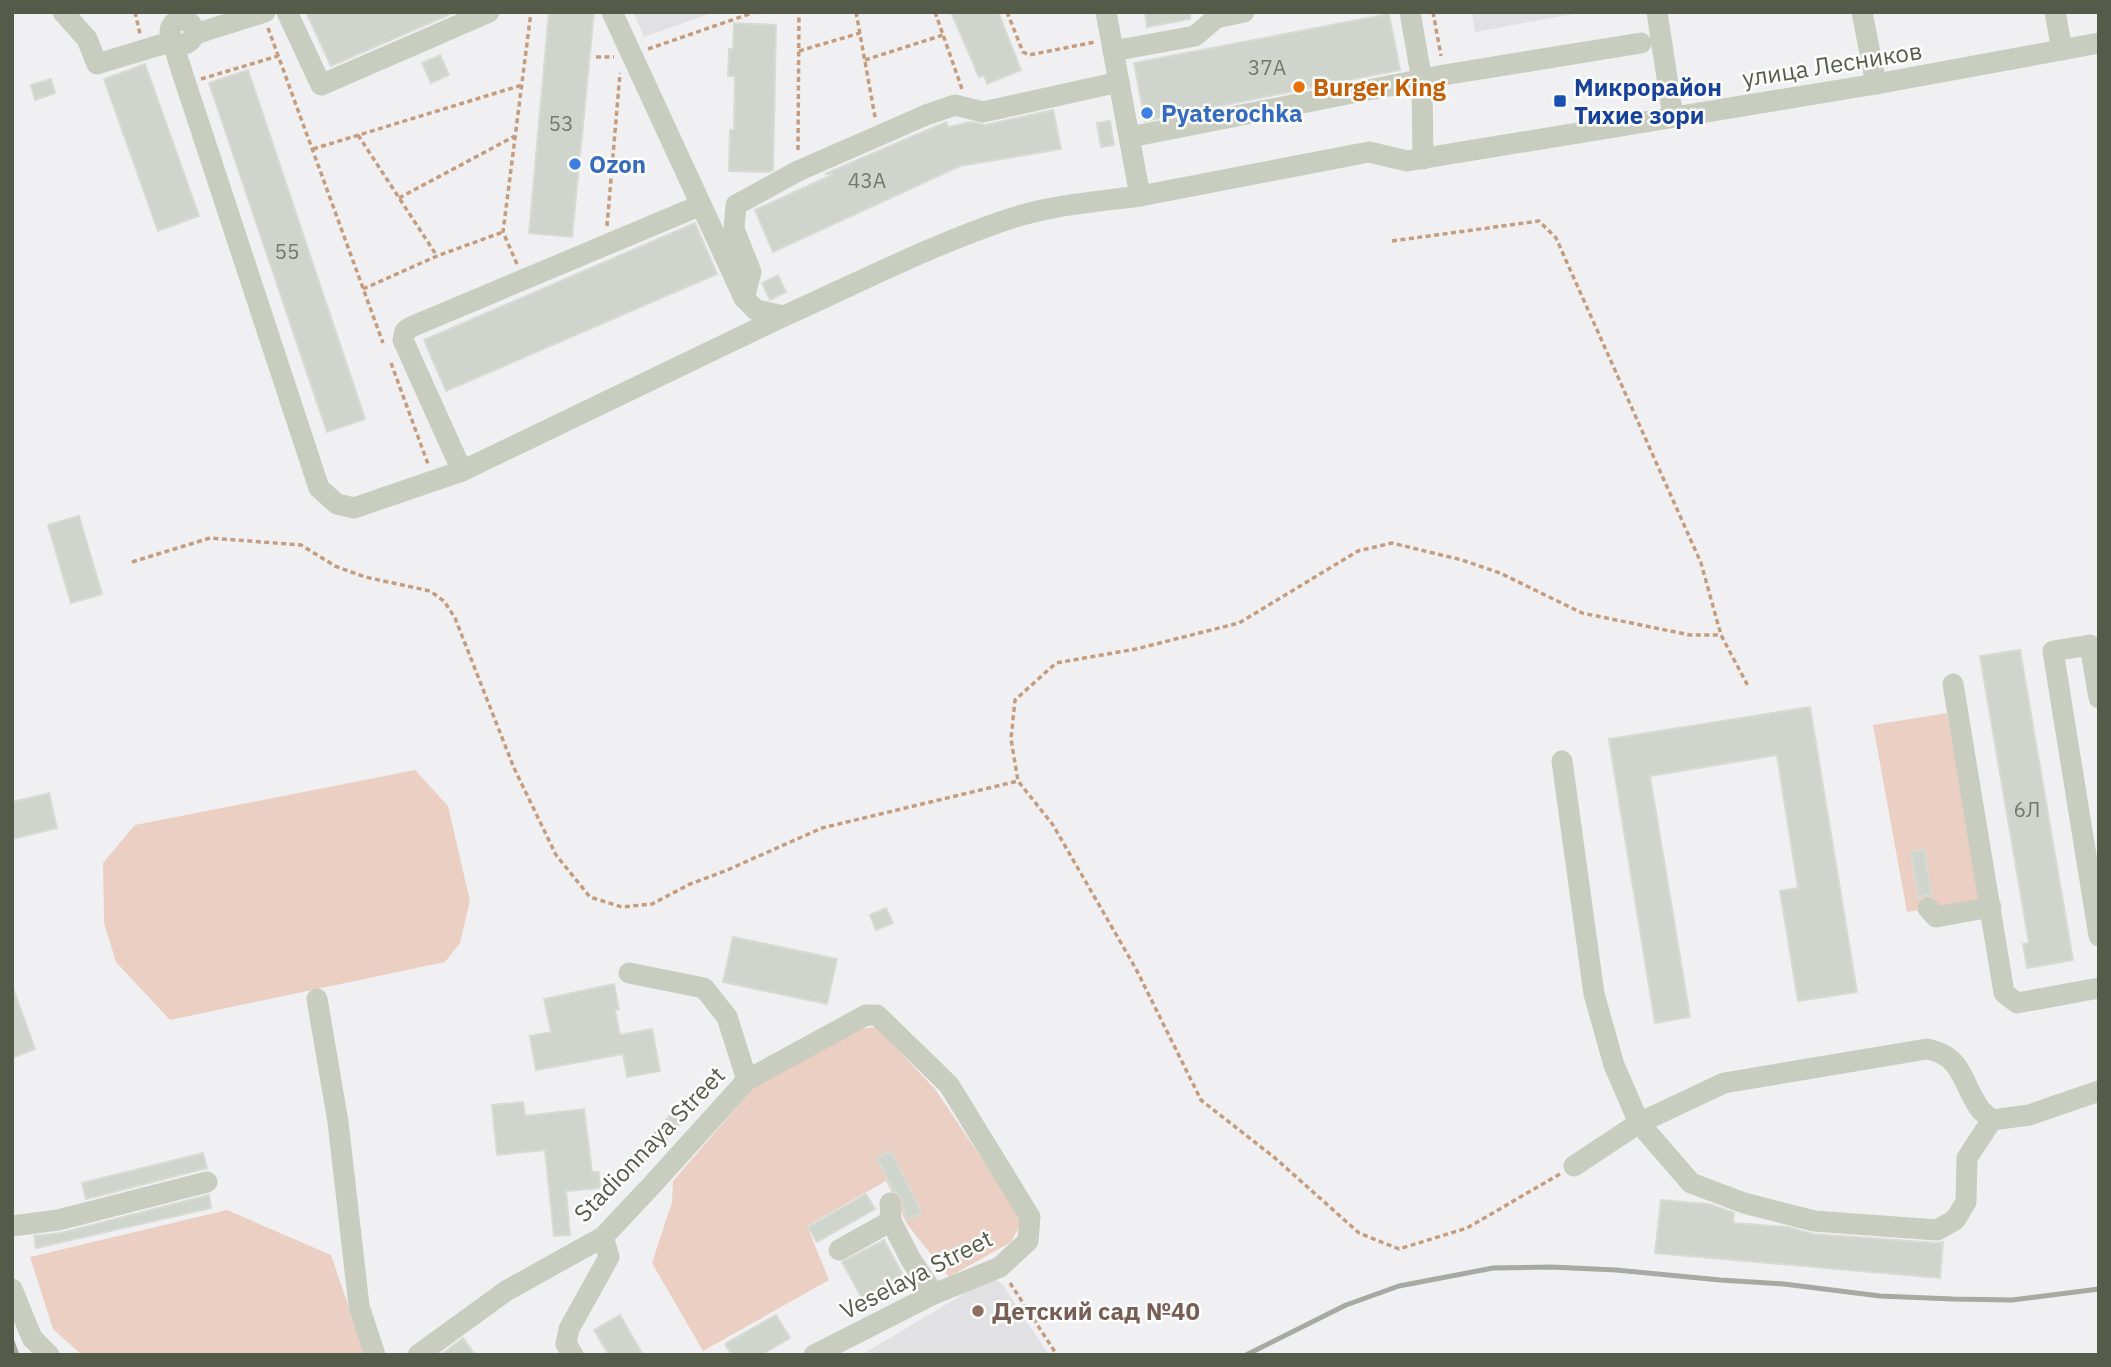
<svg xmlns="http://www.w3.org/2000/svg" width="2111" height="1367" font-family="'IBM Plex Sans',sans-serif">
	<rect width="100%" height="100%" fill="#f0f0f2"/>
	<g fill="#e1e1e3">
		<path d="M633 12H714L644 37Z"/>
		<path d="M1472 12H1585L1475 32Z"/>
		<path d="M992 1277 1003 1285 1049 1355 863 1354Z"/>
	</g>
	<g fill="#ebcfc3">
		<path d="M1947 713 1980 900 1907 912 1873 725Z"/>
		<path d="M415 770 448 806 470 901 460 943 445 962 170 1020 116 962 104 923 103 863 135 825Z"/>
		<path d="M876 1027 935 1089 1023 1220 1011 1242 949 1277 907 1224 886 1181 807 1226 829 1280 703 1351 652 1263 672 1202 673 1181 756 1085 859 1029Z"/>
		<path d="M227 1210 331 1255 365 1355H82L53 1329 30 1257Z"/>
	</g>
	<g fill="#cfd4cd" stroke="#d7dbd4" stroke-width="2">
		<path d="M306 12H455L331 66Z"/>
		<path d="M549 12H594L572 237 529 233Z"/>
		<path d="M951 12H998L1021 70 987 84 984 75 979 77Z"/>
		<path d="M1145 12H1190V19L1147 27Z"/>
		<path d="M1389 14 1400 70 1145 121 1134 63Z"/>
		<path d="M734 23 776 25 773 170 769 172 729 171 730 130H734L735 76H728L729 49H733Z"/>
		<path d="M440 55 449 75 431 83 422 63Z"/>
		<path d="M145 64 199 216 158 231 104 79Z"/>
		<path d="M248 70 365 419 327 432 209 83Z"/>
		<path d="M51 79 55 93 35 100 31 85Z"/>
		<path d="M1053 110 1061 149 960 166 773 252 755 210 834 174H825L946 122 948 127 971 122 985 125Z"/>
		<path d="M1110 121 1114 145 1101 147 1097 123Z"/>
		<path d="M695 223 717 274 446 391 424 340Z"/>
		<path d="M778 275 786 292 770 300 762 283Z"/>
		<path d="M79 516 102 594 71 603 48 525Z"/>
		<path d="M2020 650 2073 960 2027 968 2023 944 2029 943 1980 656Z"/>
		<path d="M1810 707 1857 992 1798 1001 1780 891 1798 888 1777 755 1650 776 1690 1017 1655 1023 1609 739Z"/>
		<path d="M49 793 57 828 12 839V802Z"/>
		<path d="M1924 849 1932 896 1925 895 1919 899 1911 852Z"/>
		<path d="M886 908 893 923 876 930 870 915Z"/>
		<path d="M733 937 837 959 827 1004 723 982Z"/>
		<path d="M614 984 619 1009 615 1010 620 1035 652 1029 660 1071 627 1077 623 1054 536 1070 530 1036 551 1032 544 999Z"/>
		<path d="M14 991 35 1049 12 1058V992Z"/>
		<path d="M687 1097 696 1106 633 1175 624 1166Z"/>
		<path d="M523 1102 525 1116 584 1109 592 1172H599L600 1188 566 1191 570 1235 554 1236 545 1150 497 1155 492 1105Z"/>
		<path d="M891 1151 922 1213 908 1220 904 1211 901 1196 893 1191 877 1158Z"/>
		<path d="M203 1153 207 1168 86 1199 82 1183Z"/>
		<path d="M866 1194 875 1209 817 1242 808 1227Z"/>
		<path d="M209 1195 211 1208 36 1248 34 1236 61 1233Z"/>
		<path d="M1661 1200 1709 1204 1734 1213 1733 1223 1787 1227 1813 1234 1936 1243 1943 1242 1940 1278 1655 1253Z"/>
		<path d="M884 1240 903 1275 862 1298 842 1262Z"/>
		<path d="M620 1315 643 1355H609L594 1330Z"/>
		<path d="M776 1315 790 1338 761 1355H732L725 1344Z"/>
		<path d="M463 1338 475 1355H441Z"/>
	</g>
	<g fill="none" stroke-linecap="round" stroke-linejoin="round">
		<g stroke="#c69c7e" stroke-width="3.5" stroke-dasharray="5 3.5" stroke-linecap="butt">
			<path d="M135 12 140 34"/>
			<path d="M856 12 875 117"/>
			<path d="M935 12 962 89"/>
			<path d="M1007 12 1023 52 1029 55 1095 42"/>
			<path d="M1433 12 1441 56"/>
			<path d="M268 28 383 343"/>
			<path d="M648 49 755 12"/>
			<path d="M799 51 860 33"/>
			<path d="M596 57H614"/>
			<path d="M865 60 943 35"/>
			<path d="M201 79 278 56"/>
			<path d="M358 135 437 256"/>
			<path d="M313 149 522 85"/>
			<path d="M798 150 799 12"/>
			<path d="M399 198 515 136"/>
			<path d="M607 226 620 73"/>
			<path d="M1392 241 1539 221 1556 238 1701 563 1721 635 1748 686"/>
			<path d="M517 264 503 232 531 12"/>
			<path d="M363 289 437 256 503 232"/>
			<path d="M391 363 428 464"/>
			<path d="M132 562 210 538 301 545 335 566 365 577 430 591 444 601 455 618 514 768 556 855 590 897 622 907 652 904 690 884 725 871 822 828 1018 781"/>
			<path d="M1560 1174 1467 1228 1399 1249 1359 1233 1275 1158 1201 1100 1136 969 1053 825 1018 781 1011 739 1015 700 1056 663 1136 649 1239 623 1358 551 1392 543 1462 560 1500 573 1582 613 1690 635H1721"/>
			<path d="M1010 1283 1057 1355"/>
		</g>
		<g stroke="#c8cdbf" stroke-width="21">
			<path d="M63 12 87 39 97 64 173 41"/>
			<path d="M287 12 321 85 489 12"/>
			<path d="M612 12 744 298 756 310 784 316C858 283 931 245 1009 219 1050 205 1096 202 1140 196L1106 12"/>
			<path d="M1410 12 1422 81 1423 159"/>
			<path d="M1657 12 1673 117"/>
			<path d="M1862 12 1876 84"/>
			<path d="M2055 12 2062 50"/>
			<circle cx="182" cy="32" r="12"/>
			<path d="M195 34 265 12"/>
			<path d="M180 45 176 53 182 72 319 488 337 504 354 508 462 471 784 316"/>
			<path d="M1113 51 1195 36 1216 18 1244 12"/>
			<path d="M1130 137 1444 75 1641 43"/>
			<path d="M1140 196 1369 152 1407 161 1876 84 2099 43"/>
			<path d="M744 298 751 272 734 229 736 205 798 171 926 115 955 105 983 112 1119 82"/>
			<path d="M462 471 403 340 405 331 411 327 701 205"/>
			<path d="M1953 684 2004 993 2017 1003 2099 988"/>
			<path d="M2099 698 2090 645 2053 651 2099 936"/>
			<path d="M1562 761 1594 994 1614 1065 1639 1123 1691 1183 1744 1203 1814 1221 1937 1230 1955 1220 1966 1202 1967 1158 1992 1120"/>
			<path d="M1928 908 1936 917 1991 907"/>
			<path d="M629 973 704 988 727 1017 747 1080"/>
			<path d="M317 999 338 1122 359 1306 375 1355"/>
			<path d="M1574 1166 1639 1123 1724 1083 1927 1049C1964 1056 1961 1083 1980 1109 1983 1113 1989 1117 1992 1120L2029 1115 2099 1091"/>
			<path d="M890 1203 891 1221 911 1260 934 1294"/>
			<path d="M12 1226 58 1220 207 1182"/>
			<path d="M839 1250 891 1221"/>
			<path d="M12 1289 32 1338 49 1355"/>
			<path d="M418 1355 506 1291 603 1237 652 1185 747 1080 866 1015H877L949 1085 1030 1217 1028 1241 1000 1267 934 1294 814 1355"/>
			<path d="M573 1355 566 1344 569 1329 609 1257 603 1237"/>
		</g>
		<g stroke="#a6aaa2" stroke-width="5">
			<path d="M12 1341 17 1355"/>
			<path d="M1246 1355 1346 1305 1399 1286 1493 1268 1551 1267 1616 1270 1720 1280 1784 1284 1880 1296 1953 1299 2012 1300 2099 1289"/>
		</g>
	</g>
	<circle fill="#e8710a" stroke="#fff" stroke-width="2.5" cx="1299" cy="87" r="7"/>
	<rect fill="#1a4fb4" stroke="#fff" stroke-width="2.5" x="1553" y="94" width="14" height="14" rx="3.5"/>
	<g fill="#3f7fe0" stroke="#fff" stroke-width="2.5">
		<circle cx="1147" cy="113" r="7"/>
		<circle cx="575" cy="164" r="7"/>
	</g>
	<circle fill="#8d6e63" stroke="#fff" stroke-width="2.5" cx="978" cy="1311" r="7"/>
	<g text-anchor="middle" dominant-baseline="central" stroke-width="5" stroke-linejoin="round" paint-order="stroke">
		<g font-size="21" fill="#737a6a">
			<text x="1267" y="67">37А</text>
			<text x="561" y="123">53</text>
			<text x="867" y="180">43А</text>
			<text x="287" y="251">55</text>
			<text x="2027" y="809">6Л</text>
		</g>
		<g font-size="24" fill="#545c49" stroke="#fff">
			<text transform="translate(1832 64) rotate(-9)">улица Лесников</text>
			<text transform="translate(649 1144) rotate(-46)">Stadionnaya Street</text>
			<text transform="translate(916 1274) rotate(-27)">Veselaya Street</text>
		</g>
		<g font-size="24" font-weight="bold" fill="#c56008" stroke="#fff" text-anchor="start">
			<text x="1313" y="87">Burger King</text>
		</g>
		<g font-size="24" font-weight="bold" fill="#164399" stroke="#fff" text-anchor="start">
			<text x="1574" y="87">Микрорайон<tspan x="1574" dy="28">Тихие зори</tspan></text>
		</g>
		<g font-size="24" font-weight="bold" fill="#366cbe" stroke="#fff" text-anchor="start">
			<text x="1161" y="113">Pyaterochka</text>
			<text x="589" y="164">Ozon</text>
		</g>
		<g font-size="24" font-weight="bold" fill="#785e54" stroke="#fff" text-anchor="start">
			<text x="992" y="1311">Детский сад №40</text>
		</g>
	</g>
	<rect width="2111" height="1367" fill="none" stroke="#545c49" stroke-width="28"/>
</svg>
